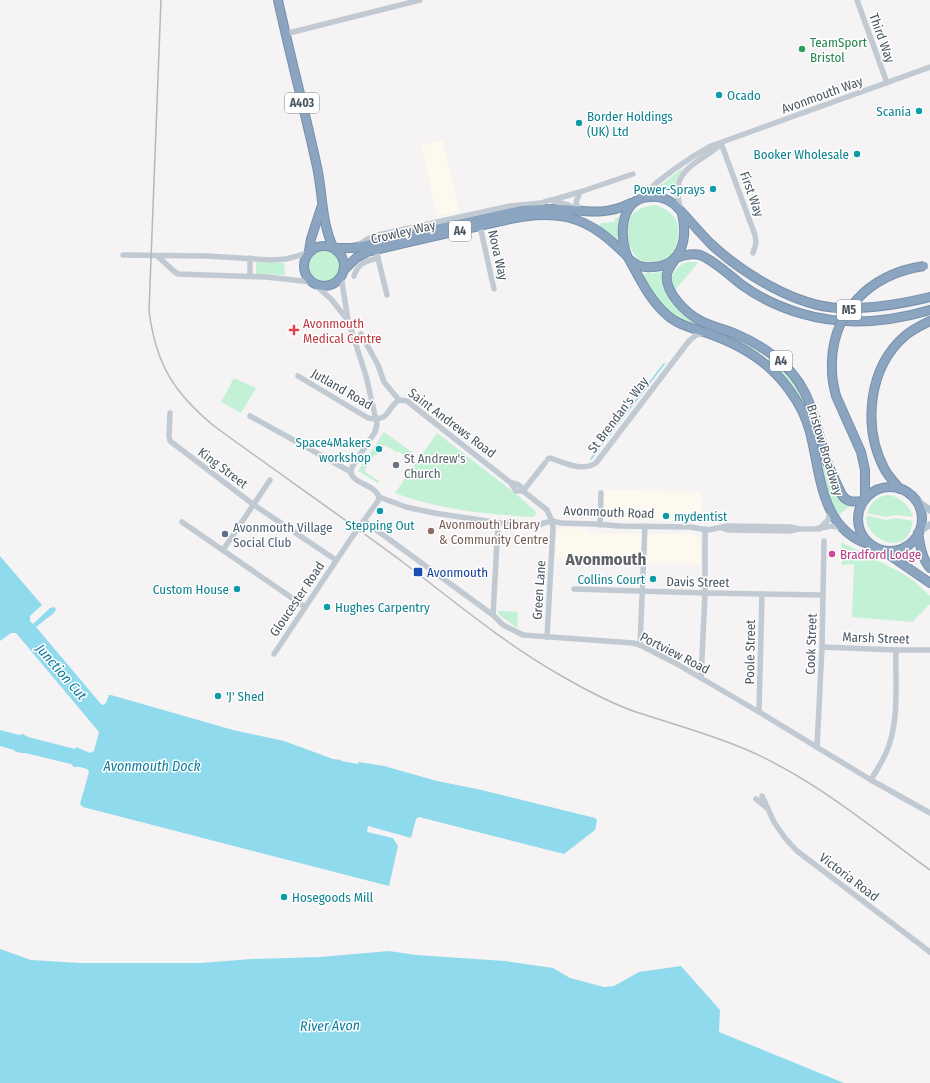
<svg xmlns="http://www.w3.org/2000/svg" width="930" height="1083" font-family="'Fira Sans Condensed',sans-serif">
	<rect width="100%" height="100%" fill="#f5f3f3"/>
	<g fill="#fdf9ef">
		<path d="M443 140 459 211 437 216 421 145Z"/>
		<path d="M604 490 702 492 701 521 603 520Z"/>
		<path d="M582 528 592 533 694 534 700 539V564L576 562V558H556L557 529Z"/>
	</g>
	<g fill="#c3f1d5">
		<path d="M684 167 675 182 673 195 666 191 656 189Z"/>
		<path d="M655 205C673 210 683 223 677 242 676 246 675 250 672 253 669 259 662 260 656 261 640 264 634 258 629 243 623 222 631 207 655 205Z"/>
		<path d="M619 217 617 240 599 226 601 223 615 222V218Z"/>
		<circle cx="324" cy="266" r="16"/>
		<path d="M256 262 284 263 285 275 256 274Z"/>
		<path d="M687 262H699L675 290C668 277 674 267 687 262Z"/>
		<path d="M663 272C661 312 712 328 742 341 748 344 755 348 761 351L758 355 701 328 679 319 671 313 657 299 641 274Z"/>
		<path d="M770 357 787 371 805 398 818 440 851 505 838 516 834 509 826 489 810 424 767 362Z"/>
		<path d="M234 378 256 388 241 413 221 402Z"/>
		<path d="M384 432 413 453 411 457 408 455 407 457 398 451 397 452 384 445 377 455H374L364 471 377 480 379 479 378 483 358 471Z"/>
		<path d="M437 433 516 494 534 510 536 512 535 515 533 517C486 514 440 510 395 493Z"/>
		<path d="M887 495C900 496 909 505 913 517L897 515 885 517 867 513C871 503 876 497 887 495Z"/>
		<path d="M869 516 886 520 896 518 913 521C912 525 911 530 909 534 898 554 865 536 866 517Z"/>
		<path d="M841 542 900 572 914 581 930 596V605H929L912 622 852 617 854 564 842 565Z"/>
		<path d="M499 611 518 612 517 628 498 614Z"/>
	</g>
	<g fill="#90daee">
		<path d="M0 556 42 605 30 616V621L33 624 50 608 54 607 56 609 54 613 36 627 101 704 103 705 106 703 109 695H111L233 730 284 741 333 759 341 760V761L358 764 359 762 384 766 437 781 477 789 595 818 597 820 595 830 564 854 419 817 416 819 411 838 368 826 367 832 393 838 398 846 389 886 83 807 80 804 89 772 87 769 80 767H74L71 764 25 753H21L14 751V750L0 746V730L19 735 23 734 28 737 75 749 76 747C81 749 85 751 90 753L94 751 99 732 16 633H11L0 641Z"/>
		<path d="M0 949 31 960 80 963H201L251 959 320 957 389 951 416 955 505 961 553 968 570 978 604 987 614 986 639 972 681 966 720 1010 719 1032 844 1083H0Z"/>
	</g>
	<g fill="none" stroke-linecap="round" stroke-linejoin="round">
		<path stroke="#90daee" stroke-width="1.5" d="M591 459 664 364"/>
		<defs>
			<g id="highway">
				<path d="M278 0C290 56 305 111 317 167 323 194 321 221 333 247"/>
				<path d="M682 214C688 239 682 267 651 267 643 268 635 265 629 259 626 255 625 249 624 245 620 224 625 197 651 197 659 196 667 199 674 204 687 217 698 231 711 244 742 273 797 307 840 308 870 309 901 304 930 297"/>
				<circle cx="324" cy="266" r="20"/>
				<path d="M334 248H353L522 210C535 209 547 209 560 209 588 211 605 216 631 203"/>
				<path d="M309 251 311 239 321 208"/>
				<path d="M676 258C684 255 691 253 700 255 714 260 730 276 742 285 760 298 782 308 803 314 844 326 889 322 930 310"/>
				<path d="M630 261C640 279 650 300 666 314 677 325 693 328 707 333 739 344 771 363 790 391 799 403 806 417 810 432 821 474 820 530 871 545"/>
				<path d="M674 261C671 265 668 270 667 274 664 292 687 314 701 321 712 327 724 329 736 334 750 340 763 347 775 357 814 387 813 422 828 464 832 474 837 484 842 495 847 503 855 502 864 501"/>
				<path d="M343 271 356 258 367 252C399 244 430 237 462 230 496 223 534 209 570 218 593 224 610 239 627 256"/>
				<path d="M836 396 861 452 865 470V499"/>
				<circle cx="890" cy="519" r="32"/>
				<path d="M900 489C895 483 889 477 885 470 862 427 868 367 906 335 913 329 922 325 930 321"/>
				<path d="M918 533C920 545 922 559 930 568"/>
				<path d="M882 550 930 583"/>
			</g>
		</defs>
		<use href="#highway" stroke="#7690ad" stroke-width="10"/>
		<g stroke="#c1cad2" stroke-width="5.5">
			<path d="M857 0 887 83"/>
			<path d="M285 34 420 0"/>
			<path d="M721 143 755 235 756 243 753 253"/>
			<path d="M639 198C661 178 685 160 711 146L930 67"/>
			<path d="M552 200 580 192 633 174"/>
			<path d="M578 210 576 202 580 192"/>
			<path d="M681 211C679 203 677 195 678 187 680 166 708 157 721 144"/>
			<path d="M480 226 494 289"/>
			<path d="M358 245 369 238 378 235 510 206 541 203 550 200 568 205 576 209"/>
			<path d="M376 250 387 295"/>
			<path d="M123 255 206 256 271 260 286 259 308 253"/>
			<path d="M157 256C164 261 171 270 178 274L266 277 312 282"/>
			<path d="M250 258V276"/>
			<path d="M341 276 348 320 366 376 377 424 375 432 352 467 351 472"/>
			<path d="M354 276C358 263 366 261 378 258"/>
			<path d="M314 284 331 299 346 318"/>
			<path d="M361 334 378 365 384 382 399 400 407 401 511 483 516 491H523"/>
			<path d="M298 376 368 418C391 422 386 408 399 400"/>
			<path d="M170 413 169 436 170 441 254 505 336 560"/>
			<path d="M250 416 351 472C352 484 375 484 379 497"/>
			<path d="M548 459 550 458C565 463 582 472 596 463L689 341 696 335 703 333"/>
			<path d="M511 483 517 484 520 486 523 491 547 510 552 521 553 528 547 637"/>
			<path d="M523 491 545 463"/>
			<path d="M379 497 406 507 434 513 500 523 540 524 552 521 561 523 595 524 619 526 690 527 708 530 727 526 791 527 798 529"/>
			<path d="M364 521 493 615 503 625 523 635 633 643 640 645 677 664 759 712 871 780 930 813"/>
			<path d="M182 522 305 607"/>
			<path d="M600 525 601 493"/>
			<path d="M722 528 728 530 790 531 798 529H815L832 526 842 528"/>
			<path d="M819 529 828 520 830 510"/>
			<path d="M223 550 270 480"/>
			<path d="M574 589 705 593 823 595"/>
			<path d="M493 615 498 523"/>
			<path d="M640 645 645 526"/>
			<path d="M822 647 896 650H930"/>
			<path d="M274 654 352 537 378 501 379 497"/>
			<path d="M701 678 705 593V529"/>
			<path d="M759 712 762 594"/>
			<path d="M817 747 822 647 824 541"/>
			<path d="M871 780C876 771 882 762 886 753 900 721 895 684 896 650"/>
			<path d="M762 796 774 822 785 838 797 851 930 952"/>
			<path d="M756 799 767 808"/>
		</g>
		<g stroke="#b3c2d1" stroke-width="7">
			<path d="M914 499 930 510"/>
			<path d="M919 531 930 525"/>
		</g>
		<use href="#highway" stroke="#8ba5c1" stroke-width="8"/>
		<path stroke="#b5b8bd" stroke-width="1.5" d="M161 0 149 311C156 364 173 392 214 426 277 472 341 516 404 563 455 602 504 643 560 675 584 689 610 703 636 712 673 724 710 734 745 749 813 778 871 827 930 870"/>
		<defs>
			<path id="highway-bridge" d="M836 396C834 388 832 380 832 372 829 314 869 274 924 266"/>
		</defs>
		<use href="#highway-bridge" stroke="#7690ad" stroke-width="10" stroke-linecap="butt"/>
		<use href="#highway-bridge" stroke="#8ba5c1" stroke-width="8"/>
	</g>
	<circle fill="#2e9e5b" stroke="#fff" stroke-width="1.5" cx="802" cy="49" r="4"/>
	<g fill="#0f9aa8" stroke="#fff" stroke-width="1.5">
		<circle cx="719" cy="95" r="4"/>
		<circle cx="919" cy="111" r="4"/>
		<circle cx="579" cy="123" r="4"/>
		<circle cx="857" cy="154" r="4"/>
		<circle cx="713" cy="189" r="4"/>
		<circle cx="379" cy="449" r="4"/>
		<circle cx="380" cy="511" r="4"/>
		<circle cx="666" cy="516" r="4"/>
		<circle cx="653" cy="579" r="4"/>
		<circle cx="237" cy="589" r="4"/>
		<circle cx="327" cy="607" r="4"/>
		<circle cx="218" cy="696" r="4"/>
		<circle cx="284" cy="897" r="4"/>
	</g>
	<path fill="#e0444e" stroke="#fff" stroke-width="1.5" d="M292 324h4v4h4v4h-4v4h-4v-4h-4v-4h4z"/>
	<circle fill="#6b7280" stroke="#fff" stroke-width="1.5" cx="396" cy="465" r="4"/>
	<circle fill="#8d6e63" stroke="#fff" stroke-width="1.5" cx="431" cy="531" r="4"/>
	<circle fill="#5c6f8a" stroke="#fff" stroke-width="1.5" cx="225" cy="534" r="4"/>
	<circle fill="#d1479c" stroke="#fff" stroke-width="1.5" cx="832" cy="554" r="4"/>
	<rect fill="#1a4fb4" stroke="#fff" stroke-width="1.5" x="413" y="567" width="10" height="10" rx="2"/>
	<g text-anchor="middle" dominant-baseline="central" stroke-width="3" stroke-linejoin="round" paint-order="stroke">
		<g fill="#fff" stroke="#808990" stroke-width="1">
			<rect x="285" y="93" width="34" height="20" rx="3"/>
			<rect x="449" y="221" width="22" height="20" rx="3"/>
			<rect x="837" y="300" width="24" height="20" rx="3"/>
			<rect x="770" y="351" width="22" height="20" rx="3"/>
		</g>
		<g font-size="12" font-weight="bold" fill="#4a5661">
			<text x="302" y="103">A403</text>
			<text x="460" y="231">A4</text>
			<text x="849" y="310">M5</text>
			<text x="781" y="361">A4</text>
		</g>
		<g font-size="13" fill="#4a5661" stroke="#fff">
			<text transform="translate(882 38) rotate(70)">Third Way</text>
			<text transform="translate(822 95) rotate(-20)">Avonmouth Way</text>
			<text transform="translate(752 194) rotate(70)">First Way</text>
			<text transform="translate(403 232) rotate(-13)">Crowley Way</text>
			<text transform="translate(498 255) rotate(77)">Nova Way</text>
			<text transform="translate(342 389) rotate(30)">Jutland Road</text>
			<text transform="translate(618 415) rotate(-53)">St Brendan's Way</text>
			<text transform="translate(452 423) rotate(37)">Saint Andrews Road</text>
			<text transform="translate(825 450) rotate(73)">Bristow Broadway</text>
			<text transform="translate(223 468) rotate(37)">King Street</text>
			<text transform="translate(609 512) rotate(2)">Avonmouth Road</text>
			<text transform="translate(698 582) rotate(1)">Davis Street</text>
			<text transform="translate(539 590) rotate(-86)">Green Lane</text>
			<text transform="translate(297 599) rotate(-56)">Gloucester Road</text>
			<text transform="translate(876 638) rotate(2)">Marsh Street</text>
			<text transform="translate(811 644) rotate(-88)">Cook Street</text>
			<text transform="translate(750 652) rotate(-89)">Poole Street</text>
			<text transform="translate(675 653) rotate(27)">Portview Road</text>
			<text transform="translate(849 877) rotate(37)">Victoria Road</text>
		</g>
		<g font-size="13" fill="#27864d" stroke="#fff" text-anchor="start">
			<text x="810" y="42">TeamSport<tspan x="810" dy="15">Bristol</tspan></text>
		</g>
		<g font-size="13" fill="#0d838f" stroke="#fff" text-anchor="start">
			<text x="727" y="95">Ocado</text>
			<text x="911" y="111" text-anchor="end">Scania</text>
			<text x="587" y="116">Border Holdings<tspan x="587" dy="15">(UK) Ltd</tspan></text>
			<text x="849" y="154" text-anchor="end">Booker Wholesale</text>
			<text x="705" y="189" text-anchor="end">Power-Sprays</text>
			<text x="371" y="442" text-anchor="end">Space4Makers<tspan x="371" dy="15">workshop</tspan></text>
			<text x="674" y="516">mydentist</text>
			<text x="380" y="525" text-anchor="middle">Stepping Out</text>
			<text x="645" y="579" text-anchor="end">Collins Court</text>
			<text x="229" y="589" text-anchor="end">Custom House</text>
			<text x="335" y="607">Hughes Carpentry</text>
			<text x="226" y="696">'J' Shed</text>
			<text x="292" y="897">Hosegoods Mill</text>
		</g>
		<g font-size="13" fill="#be3a42" stroke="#fff" text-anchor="start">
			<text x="303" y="323">Avonmouth<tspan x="303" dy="15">Medical Centre</tspan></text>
		</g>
		<g font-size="13" fill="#5b616d" stroke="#fff" text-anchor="start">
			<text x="404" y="458">St Andrew's<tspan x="404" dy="15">Church</tspan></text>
		</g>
		<g font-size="13" fill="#785e54" stroke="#fff" text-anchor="start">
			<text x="439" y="524">Avonmouth Library<tspan x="439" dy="15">&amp; Community Centre</tspan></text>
		</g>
		<g font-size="13" fill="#4e5e75" stroke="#fff" text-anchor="start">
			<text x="233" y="527">Avonmouth Village<tspan x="233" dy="15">Social Club</tspan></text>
		</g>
		<g font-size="13" fill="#b23c85" stroke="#fff" text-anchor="start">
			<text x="840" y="554">Bradford Lodge</text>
		</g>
		<g font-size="13" fill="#164399" stroke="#fff" text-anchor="start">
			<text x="427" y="572">Avonmouth</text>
		</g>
		<g font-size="14" font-style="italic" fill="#0c7c9b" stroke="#fff">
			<text transform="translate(61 672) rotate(49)">Junction Cut</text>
			<text x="152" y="766">Avonmouth Dock</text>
			<text transform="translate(330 1026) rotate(-1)">River Avon</text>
		</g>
		<g font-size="17" font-weight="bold" fill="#5f6368" stroke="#fff">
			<text x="606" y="559">Avonmouth</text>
		</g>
	</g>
</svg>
